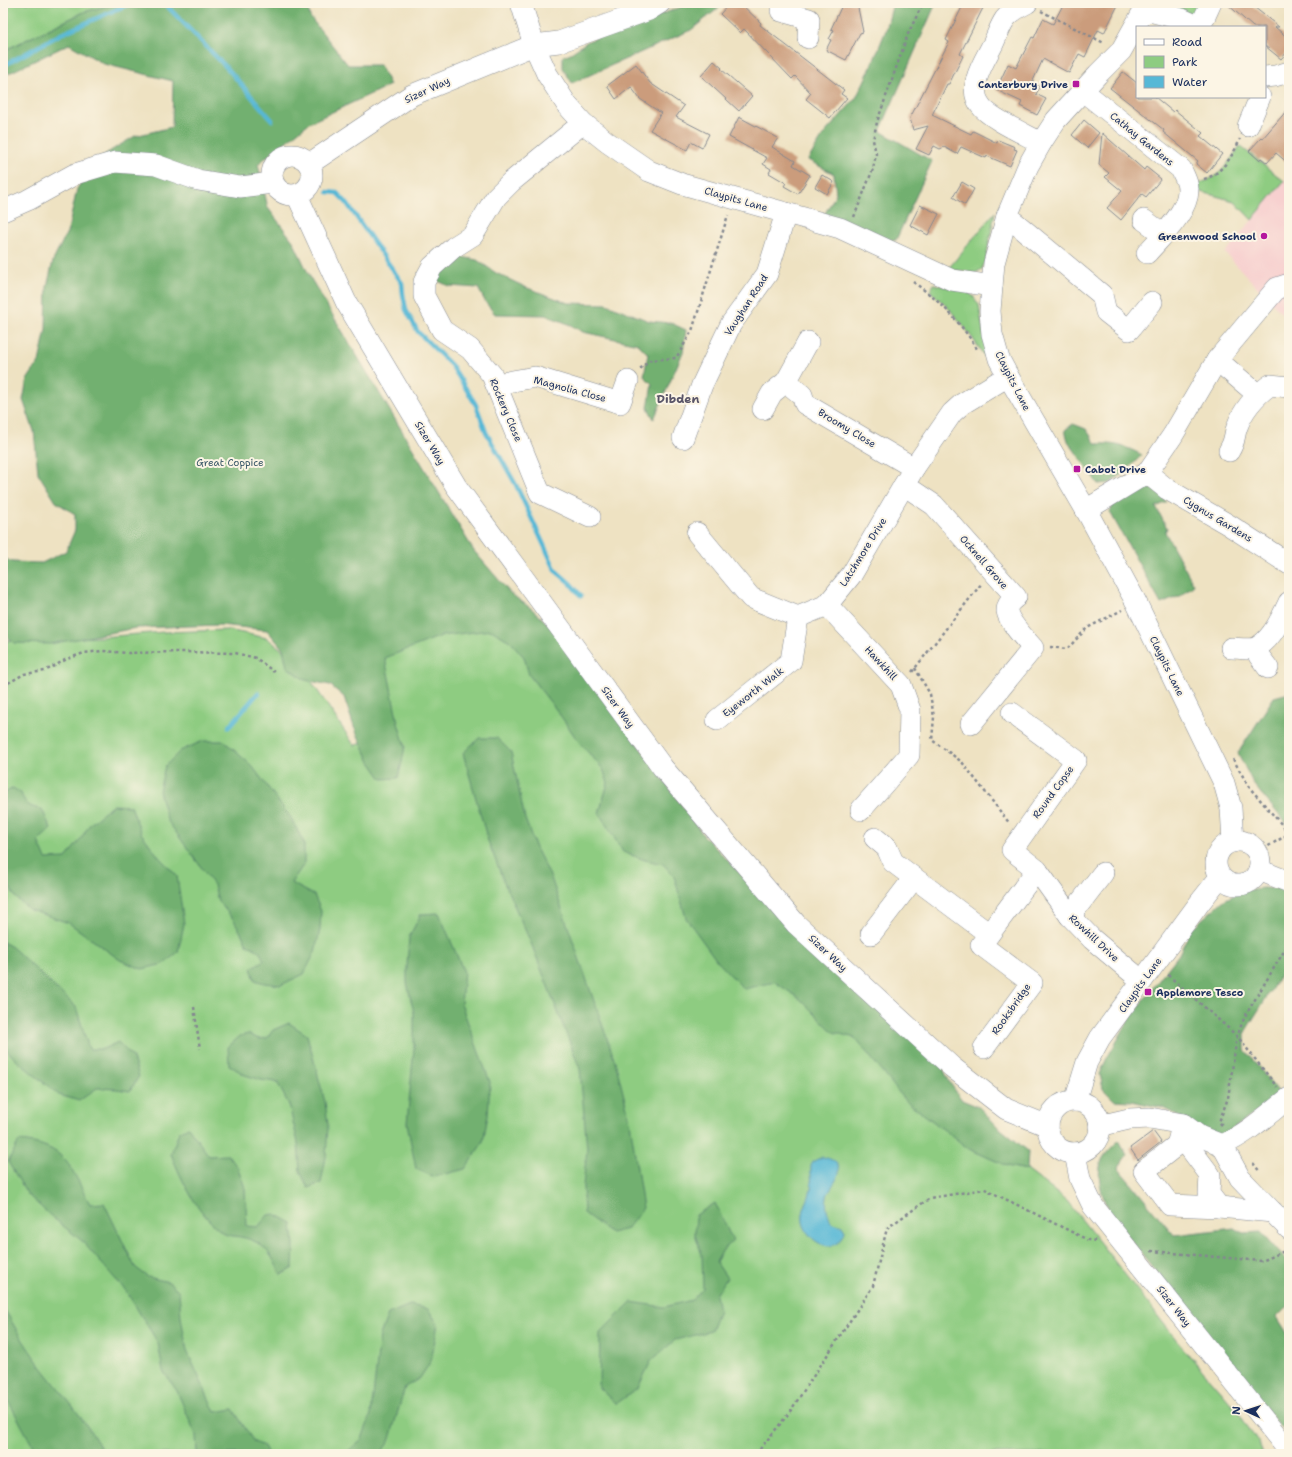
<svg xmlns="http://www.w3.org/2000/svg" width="1292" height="1457" font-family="'Shantell Sans',sans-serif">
	<rect width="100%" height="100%" fill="#fcf5e5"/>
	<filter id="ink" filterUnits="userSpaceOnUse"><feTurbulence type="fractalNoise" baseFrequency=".025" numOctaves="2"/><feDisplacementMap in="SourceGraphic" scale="8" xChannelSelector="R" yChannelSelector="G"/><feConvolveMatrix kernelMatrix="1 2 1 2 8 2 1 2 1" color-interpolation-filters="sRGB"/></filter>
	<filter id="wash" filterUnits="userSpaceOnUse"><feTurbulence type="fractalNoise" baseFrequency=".012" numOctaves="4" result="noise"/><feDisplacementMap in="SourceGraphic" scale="16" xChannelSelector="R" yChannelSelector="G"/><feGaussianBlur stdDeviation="0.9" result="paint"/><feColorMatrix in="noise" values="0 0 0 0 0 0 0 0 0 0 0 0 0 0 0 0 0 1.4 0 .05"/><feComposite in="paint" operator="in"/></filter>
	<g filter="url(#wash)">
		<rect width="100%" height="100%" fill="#eee2c2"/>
		<path fill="#f7d0cf" d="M1289 175V321L1225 253Z"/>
		<g fill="#8ecc81" stroke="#547e70">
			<path d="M3 3H118L84 12 3 51Z"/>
			<path d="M1163 3H1203L1197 12 1192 14 1166 7Z"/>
			<path d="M1240 146 1284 181 1252 220 1234 201 1198 191 1200 183C1222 176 1227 164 1240 146Z"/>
			<path d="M995 212 986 259 982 269 975 273 948 269Z"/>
			<path d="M934 284 968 292 973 296 979 305 987 356 985 357C969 332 953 310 930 291Z"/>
			<path d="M499 595 560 682 984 1155 1007 1166 1027 1170 1067 1201 1183 1348 1236 1409 1259 1444 1263 1454H3V641L101 637 164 632 228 630 267 638 299 663 354 745 387 740 378 617Z"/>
		</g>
		<g fill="#72b06f" stroke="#467066">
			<path d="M118 3H307L310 17 348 65H380L390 85 309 123 258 164 268 208 293 241 311 279 474 551 511 594 532 609 556 631 704 836 768 902 942 1066 950 1083 962 1100 979 1107 997 1126 1028 1151 1027 1170 1007 1166 969 1149 905 1100 855 1038 833 1032 800 999 775 982 744 989 717 961 686 918 674 876 663 864 645 860 623 852 599 813 608 783 603 769 578 741 558 712 529 675 524 657 510 641 491 630 441 636 385 658 398 723 405 746 402 762 398 778 382 779 370 762 354 727 344 697 330 685 305 680 287 667 283 649 267 630 220 625 136 628 50 644 14 643 3 633V558L13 562 42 563 66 551 75 530V514L56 502 38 473 34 431 23 400 27 380 39 362 46 329 47 287 53 261 68 230 77 189 89 169 107 153 135 136 172 127 173 81 104 64 69 44 3 76V51L84 12Z"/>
			<path d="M687 3H725L691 30 572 83 563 68V56L571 53 588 41 684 6Z"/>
			<path d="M893 3H936L880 131 932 161 896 240 878 242 823 217 836 194 834 174 808 160 824 134 856 98 872 65 886 30Z"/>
			<path d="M457 256 477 260 496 273 525 287 568 303 607 304 649 321 671 323 686 330 683 352 654 419 648 408 652 384 644 376 648 354 638 344 583 332 566 323 545 315 495 314 486 303 478 288 449 286 436 280 443 266Z"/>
			<path d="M1073 424 1086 429 1096 444C1116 443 1125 446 1142 455L1128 469 1110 483 1098 484 1068 441 1065 430Z"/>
			<path d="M1142 487 1154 489 1167 502 1156 507 1167 528 1165 532 1194 585 1180 596 1161 604 1110 512 1114 503Z"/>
			<path d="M1289 693V827L1254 785 1238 753 1274 697Z"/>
			<path d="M479 738H497L511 752 525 819 536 848 551 878 615 1061 629 1116 643 1208 627 1229 611 1233 584 1213 583 1186 587 1149 580 1069 531 943 506 887 488 841 463 753Z"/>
			<path d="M203 741H224L252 766 291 818 304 843V864L291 883 314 895 321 911 320 930 315 952 304 974 281 985 264 983 255 980 251 968 264 960 259 951 247 944 234 920 218 901 214 885 167 820 159 791 165 766 180 751Z"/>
			<path d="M13 788 21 793C25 804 30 808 42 809L51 829 38 841 46 859 66 858 80 840 90 824 113 805 131 806 141 833 159 857 177 876 184 924 178 952 164 964 142 969 120 960 69 923 30 910 16 898 3 875V793H5Z"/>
			<path d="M1262 888 1289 889V961L1245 1032V1050L1281 1095 1220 1138 1163 1108 1131 1101 1114 1100 1103 1089 1100 1074 1106 1060 1130 1018 1179 954 1191 929 1224 900 1243 891Z"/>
			<path d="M439 913 464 972 461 1004 490 1082 488 1115 483 1142 465 1169 434 1177 416 1169 407 1123 414 1048V1013L407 983V966L409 937 421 914Z"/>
			<path d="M3 942 12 947 76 1007 89 1049H103L118 1042 132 1056 139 1076 130 1091 117 1089 97 1088 79 1101 59 1095 16 1060 3 1046Z"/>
			<path d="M289 1023 307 1035 325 1102 328 1125 326 1157 321 1183 308 1188 300 1171 298 1143 289 1105 277 1082 261 1080 245 1075 229 1065 228 1047 240 1036 248 1034 259 1039 267 1038 273 1030Z"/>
			<path d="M188 1127 209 1156 228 1155 238 1168 245 1188 247 1226 258 1227 268 1215 275 1214 292 1223 294 1245 293 1268 281 1275C271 1254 265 1242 241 1237 235 1236 227 1236 223 1233 197 1213 183 1183 171 1154L179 1132Z"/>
			<path d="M1119 1140 1127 1155 1118 1168 1174 1235 1235 1228 1243 1233 1261 1232 1285 1259 1289 1256V1305L1277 1317 1289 1336V1437L1109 1213C1103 1197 1095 1177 1102 1160 1105 1153 1114 1146 1119 1140Z"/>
			<path d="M19 1141C67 1145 70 1167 90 1204L104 1203 135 1267 148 1277 169 1282 179 1291 181 1317 187 1351 215 1412 233 1409 254 1442 264 1446 268 1454H197L196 1435 177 1391 163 1371 158 1343 126 1291 81 1240 53 1218 28 1195 8 1162Z"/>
			<path d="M715 1203 733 1241 723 1250 716 1262 727 1278 716 1295 719 1310 711 1331 675 1340 651 1361 638 1388 616 1404 599 1388 600 1333 631 1302 664 1307 692 1300 703 1288 702 1255 695 1235 696 1215Z"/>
			<path d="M410 1305 428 1309 438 1324 431 1361 420 1378 405 1387 389 1442 379 1454H323L347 1452 362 1439 371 1414 380 1335 388 1314Z"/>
			<path d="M3 1306C16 1330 30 1353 47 1374 68 1400 88 1424 104 1454H37L3 1391Z"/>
		</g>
		<path fill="#57b8d6" stroke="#39749a" d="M822 1157C827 1158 832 1159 836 1163 846 1174 829 1186 827 1197 825 1205 828 1215 831 1222L842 1226 845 1231C837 1259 807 1242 803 1222 801 1209 809 1201 811 1189 813 1180 809 1171 812 1162Z"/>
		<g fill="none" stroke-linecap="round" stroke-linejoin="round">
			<g stroke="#57b8d6" stroke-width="4.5">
				<path d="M164 3 227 68 272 120"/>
				<path d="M3 66 61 34 131 3"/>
				<path d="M328 192 337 193 346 202 402 283 403 294 406 310 418 332 452 366 476 405 486 432 516 485 556 571 570 583 581 596"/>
				<path d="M229 727 258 693"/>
			</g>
		</g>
		<g id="blocks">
			<g fill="#cb9c7b">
				<path d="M730 3H740L761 23 760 25 844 90 841 94 847 98 830 118 806 99 811 93 795 76 792 79 744 29 740 33 720 14Z"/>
				<path d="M843 3H857L863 32 860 33 846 60 826 50 831 40 829 39 834 30 831 29Z"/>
				<path d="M964 3H978L984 6 960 54 963 56 949 84H947L932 115 971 134 973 131 997 143 998 140 1015 147 1014 149 1017 150 1010 166 987 156 986 158 961 147 957 154 944 147 940 149 934 146 929 155 916 149 928 126 913 130 910 118 949 42 946 40Z"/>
				<path d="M1064 3H1119L1104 33 1098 30 1085 57 1079 54 1069 73 1043 59 1032 83 1040 87 1036 94 1046 99 1037 115 1020 106 1022 102 996 90 1008 64 1016 68 1032 37 1034 38 1043 19 1053 24Z"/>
				<path d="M1226 3H1249L1279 27H1275L1289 39V50L1281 59 1265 46V27H1253Z"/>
				<path d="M714 61 722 68 721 69 752 96 739 111 701 76Z"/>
				<path d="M636 64 650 83 684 106 676 117 709 134 702 148 691 142 687 150 650 130 661 113 640 99 631 87 616 99 607 86Z"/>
				<path d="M1123 72 1137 83V97H1155L1173 112 1175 110 1203 133 1200 136 1222 154 1207 173 1196 164 1198 161 1163 132 1164 130 1110 88Z"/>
				<path d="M1289 108V164L1276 153 1267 163 1261 158 1259 160 1249 151 1261 138 1262 139Z"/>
				<path d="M739 117 778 138 772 147 795 161 793 165 810 175 798 194 784 186 786 183 769 173 771 169 763 164 767 158 729 137Z"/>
				<path d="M1084 120 1099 133 1087 148 1072 135Z"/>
				<path d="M1102 133 1144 170 1146 167 1161 179 1146 197 1142 194 1121 220 1107 208 1122 191 1105 177 1109 173 1099 165Z"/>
				<path d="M822 175 834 182 827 194 815 187Z"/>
				<path d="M962 182 974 189 965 205 953 197Z"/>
				<path d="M920 205 939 214 928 235 910 225Z"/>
				<path d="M1153 1131 1161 1142 1138 1160 1130 1148Z"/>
			</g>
		</g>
	</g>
	<g filter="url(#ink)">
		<use href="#blocks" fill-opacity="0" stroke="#848890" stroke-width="1"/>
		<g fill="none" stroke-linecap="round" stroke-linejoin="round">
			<defs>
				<g id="minor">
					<path d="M521 3 534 45 547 74 567 105 583 123 607 142 649 171 682 184 840 228 952 280 992 286"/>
					<path d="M1027 3C1019 7 1011 11 1005 19 1000 26 997 36 993 44 984 62 966 87 981 106 989 118 1027 135 1041 143"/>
					<path d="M1148 3 1121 51 1098 74 1056 120 1041 143 1028 166 1007 216 994 263 990 311 992 334 999 359 1008 376 1086 510 1136 602 1224 783 1231 808 1233 842"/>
					<path d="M1145 10 1182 19 1200 27"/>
					<path d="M781 11 809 19 808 38"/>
					<path d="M1200 27 1211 3"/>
					<path d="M1265 77 1275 76 1289 72"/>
					<path d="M1083 91 1181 169C1184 176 1188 182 1188 189 1189 211 1161 237 1147 253"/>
					<path d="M583 123 511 182 496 197 473 235 454 247 432 267 424 282V296L442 330 470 349 492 375 540 493 590 517"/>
					<path d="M1248 126 1260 97"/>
					<circle cx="292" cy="175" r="20"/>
					<path d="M309 164 412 95 534 45 559 42 649 10 660 3"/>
					<path d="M297 195 346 302 456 486 663 768 796 924 952 1067 1006 1109 1048 1126"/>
					<path d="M3 211 28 200 75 174 115 162 156 165 198 180 240 187 273 183"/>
					<path d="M1007 216 1102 295 1106 312 1129 330 1152 302"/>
					<path d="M1144 220 1163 234"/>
					<path d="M1217 360 1257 394"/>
					<path d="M786 382 802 395 805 404 914 468"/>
					<path d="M496 384 535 377 620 403 628 381"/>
					<path d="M763 409 772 393 786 382 808 342"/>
					<path d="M683 438 702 385 731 324 767 274 786 213"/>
					<path d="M1229 451C1236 440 1233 438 1237 427 1243 410 1255 396 1270 385L1289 387"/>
					<path d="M1147 473 1167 489 1229 525 1289 564"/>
					<path d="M904 485 934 505 1016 597C1011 601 1007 604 1007 611 1008 621 1026 640 1033 648L971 724"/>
					<path d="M1086 510 1147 473 1173 435 1217 360 1277 288 1286 285 1289 286"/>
					<path d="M697 533 751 598 798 617 827 605 852 574 914 468 952 413 962 404 1008 376"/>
					<path d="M827 605 901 685 910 710 909 755 861 810"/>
					<path d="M1258 647 1259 656 1268 668"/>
					<path d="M1231 648C1239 648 1252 651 1259 646 1273 637 1282 617 1289 602"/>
					<path d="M1012 713 1076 760 1012 850 1037 870 1070 916 1092 939 1142 981"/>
					<path d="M717 720 791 661 798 617"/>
					<path d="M875 838 887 848 893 862 989 934"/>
					<circle cx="1238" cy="863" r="22"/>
					<path d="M1259 870 1289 882"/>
					<path d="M1070 916 1103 873"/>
					<path d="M871 934 914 878"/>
					<path d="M984 1048 1032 983 981 945 1037 870"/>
					<path d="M1075 1101 1087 1062 1100 1038 1201 901 1220 877"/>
					<circle cx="1074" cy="1127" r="26"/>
					<path d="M1183 1124 1177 1145 1144 1171 1170 1205 1219 1207 1273 1212"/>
					<path d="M1099 1126 1129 1119 1150 1118 1183 1124 1199 1136 1222 1145 1240 1178 1289 1229"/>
					<path d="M1180 1135 1210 1175 1209 1194 1219 1207"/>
					<path d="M1222 1145C1247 1134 1267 1115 1289 1098"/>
					<path d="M1075 1153 1080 1179 1093 1206 1289 1451"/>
				</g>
			</defs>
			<use href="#minor" stroke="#848890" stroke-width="22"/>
			<g stroke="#848890" stroke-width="2.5" stroke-dasharray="3 3" stroke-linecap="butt">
				<path d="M1041 11 1104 43"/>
				<path d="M1204 179C1221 175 1234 154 1240 139"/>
				<path d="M854 217 873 169 876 154 873 140 877 122 908 34 923 3"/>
				<path d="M913 282C939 300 960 321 977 349"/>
				<path d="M640 369 650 360 676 358 692 331 728 215"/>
				<path d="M1050 647 1067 649 1087 628 1122 610"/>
				<path d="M915 668 930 694 934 717 932 740 962 762 1010 824"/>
				<path d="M912 672 982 583"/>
				<path d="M3 686 24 674 45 671 67 659 84 653 102 651 126 653 182 652 235 653 256 658 274 672"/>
				<path d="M1233 759 1249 787 1289 833"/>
				<path d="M1258 852 1289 834"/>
				<path d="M1168 975 1237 1036 1277 1087"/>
				<path d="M194 1007 200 1049"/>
				<path d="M1222 1125 1219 1122 1228 1098 1237 1036 1245 1016 1289 943"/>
				<path d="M1253 1163 1260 1172"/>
				<path d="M1151 1251 1262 1261 1289 1249"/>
				<path d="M756 1454 789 1413 873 1286 887 1228 930 1198 985 1189 1088 1240 1098 1241"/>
			</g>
			<use href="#minor" stroke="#fff" stroke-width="21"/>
		</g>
	</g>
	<g fill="#b5179e" stroke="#fcf5e5" stroke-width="1.5">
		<rect x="1072" y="80" width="8" height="8" rx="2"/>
		<circle cx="1264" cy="236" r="4"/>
		<rect x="1073" y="465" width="8" height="8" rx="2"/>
		<rect x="1144" y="988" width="8" height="8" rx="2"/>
	</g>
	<g text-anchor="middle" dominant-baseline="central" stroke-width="4" stroke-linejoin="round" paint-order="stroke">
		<g font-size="10" font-weight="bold" fill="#1b2f5e" stroke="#fcf5e5" text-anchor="end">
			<text x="1068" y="84">Canterbury Drive</text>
			<text x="1256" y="236">Greenwood School</text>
			<text x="1085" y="469" text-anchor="start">Cabot Drive</text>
			<text x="1156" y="992" text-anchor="start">Applemore Tesco</text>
		</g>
		<g font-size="10" fill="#1b2f5e" stroke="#fcf5e5">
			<text transform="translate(427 90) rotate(-25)">Sizer Way</text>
			<text transform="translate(1142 139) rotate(39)">Cathay Gardens</text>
			<text transform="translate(736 199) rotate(16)">Claypits Lane</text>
			<text transform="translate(746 305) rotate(-57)">Vaughan Road</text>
			<text transform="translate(1013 381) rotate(63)">Claypits Lane</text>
			<text transform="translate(570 389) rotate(15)">Magnolia Close</text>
			<text transform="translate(506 410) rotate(67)">Rockery Close</text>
			<text transform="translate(847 428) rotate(31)">Broomy Close</text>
			<text transform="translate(430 443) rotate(59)">Sizer Way</text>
			<text transform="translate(1218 519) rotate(31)">Cygnus Gardens</text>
			<text transform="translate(863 552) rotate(-58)">Latchmore Drive</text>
			<text transform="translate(984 562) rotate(49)">Ocknell Grove</text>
			<text transform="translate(881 663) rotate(47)">Hawkhill</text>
			<text transform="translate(1167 666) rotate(64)">Claypits Lane</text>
			<text transform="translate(753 692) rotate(-38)">Eyeworth Walk</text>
			<text transform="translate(618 707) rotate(54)">Sizer Way</text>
			<text transform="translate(1053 792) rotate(-54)">Round Copse</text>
			<text transform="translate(1094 938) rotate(43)">Rowhill Drive</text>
			<text transform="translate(828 953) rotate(43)">Sizer Way</text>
			<text transform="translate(1140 985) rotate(-54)">Claypits Lane</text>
			<text transform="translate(1011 1009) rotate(-55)">Rooksbridge</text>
			<text transform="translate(1174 1306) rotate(52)">Sizer Way</text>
		</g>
		<g font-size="10" fill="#385667" stroke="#fcf5e5">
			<text x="230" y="462">Great Coppice</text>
		</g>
		<g font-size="12" font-weight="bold" fill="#595568" stroke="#fcf5e5">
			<text x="678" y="399">Dibden</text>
		</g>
	</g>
	<rect width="1292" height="1457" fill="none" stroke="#fcf5e5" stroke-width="16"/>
	<rect x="1136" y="26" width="130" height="72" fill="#fcf5e5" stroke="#a2a6af"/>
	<rect x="1144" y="39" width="20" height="6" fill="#ffffff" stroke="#a2a6af"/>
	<text x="1172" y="46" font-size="12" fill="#1b2f5e">Road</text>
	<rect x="1144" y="56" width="20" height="12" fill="#8ecc81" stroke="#a2a6af"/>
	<text x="1172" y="66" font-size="12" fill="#1b2f5e">Park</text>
	<rect x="1144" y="76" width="20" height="12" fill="#57b8d6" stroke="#a2a6af"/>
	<text x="1172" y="86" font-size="12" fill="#1b2f5e">Water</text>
	<g transform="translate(1246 1411) rotate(273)" stroke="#fcf5e5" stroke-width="3" paint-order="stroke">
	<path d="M0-3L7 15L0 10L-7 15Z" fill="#1b2f5e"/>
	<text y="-6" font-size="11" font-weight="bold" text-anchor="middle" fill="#1b2f5e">N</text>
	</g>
</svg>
